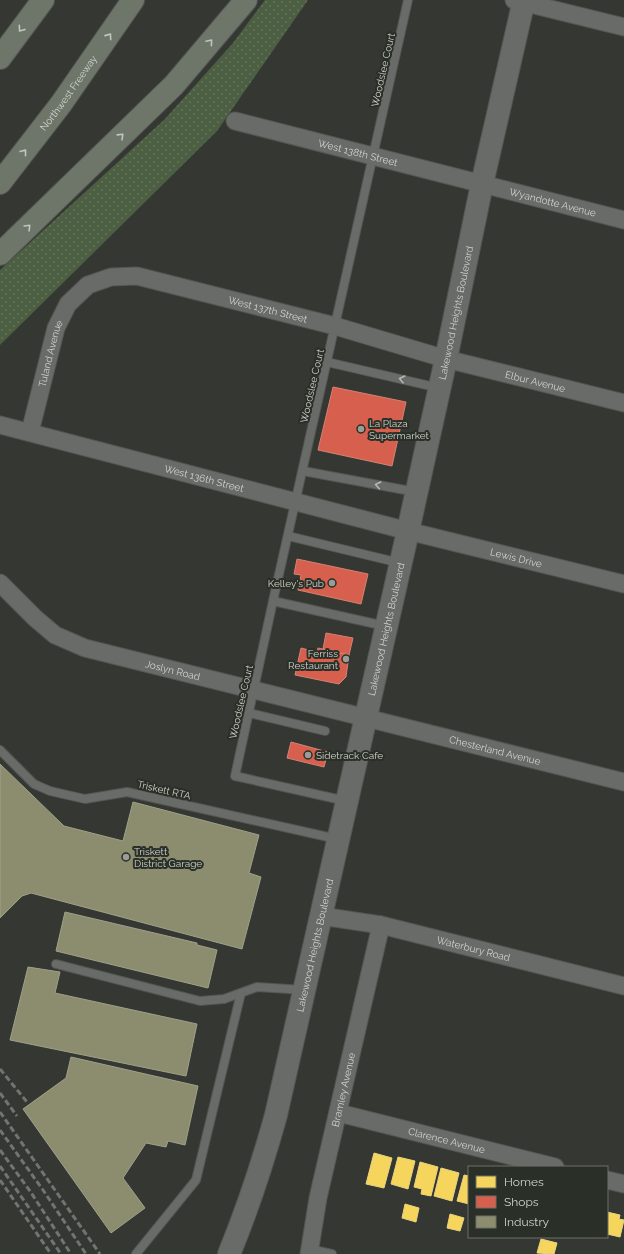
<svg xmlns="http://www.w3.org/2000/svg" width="624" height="1254" font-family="Raleway,sans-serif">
	<defs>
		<pattern id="grass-dots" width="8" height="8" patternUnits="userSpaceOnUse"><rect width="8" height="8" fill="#4d5f43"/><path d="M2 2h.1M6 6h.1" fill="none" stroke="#66755d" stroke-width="1.8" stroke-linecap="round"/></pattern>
	</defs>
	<rect width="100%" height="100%" fill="#353733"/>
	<path fill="url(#grass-dots)" d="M265 0H308L217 131 0 345V270L165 119 233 43Z"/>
	<g fill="#f6d55c" stroke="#ead47e">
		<path d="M374 1153 392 1158 384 1188 366 1184Z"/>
		<path d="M398 1157 415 1161 408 1189 391 1184Z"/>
		<path d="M420 1162 438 1167 431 1196 421 1194 422 1189 414 1187Z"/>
		<path d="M441 1168 459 1173 452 1201 434 1196Z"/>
		<path d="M464 1175 469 1176V1204L457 1201Z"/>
		<path d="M405 1204 419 1208 416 1222 402 1218Z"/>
		<path d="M607 1212 620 1215 619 1219 624 1220 620 1237 607 1234Z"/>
		<path d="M450 1214 464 1218 460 1231 447 1228Z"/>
		<path d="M541 1239 557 1243 554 1254 537 1253Z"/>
	</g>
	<g fill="#d6604d" stroke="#d48273">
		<path d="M333 387 406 402 392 466 318 450Z"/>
		<path d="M297 559 368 574 361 604 298 590 301 575 294 574Z"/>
		<path d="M326 633 353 638 349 655 323 649Z"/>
		<path d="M301 648 317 652 318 648 349 655 346 677 339 684 295 675Z"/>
		<path d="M291 742 328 752 324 767 287 758Z"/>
	</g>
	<g fill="#8c8c6e" stroke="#a0a18a">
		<path d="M0 764 64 826 123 841 133 802 259 835 249 873 261 877 242 949 31 893 22 896 0 918Z"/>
		<path d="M65 912 197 943V945L217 950 208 988 56 951Z"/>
		<path d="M28 967 60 972 55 993 197 1024 186 1076 10 1040Z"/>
		<path d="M71 1057 198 1086 185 1145 168 1141 166 1147 146 1143 123 1178 145 1208 111 1233 23 1109 66 1078Z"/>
	</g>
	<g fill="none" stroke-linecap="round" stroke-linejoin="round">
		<defs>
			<g id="service">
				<path d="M327 362 439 388"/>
				<path d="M303 471 416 492"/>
				<path d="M288 536 400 563"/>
				<path d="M273 601 385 626"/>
				<path d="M249 713 325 731"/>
				<path d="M0 750 34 784 50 791 85 799 127 792 337 839"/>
				<path d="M346 801 235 776 273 601 408 0"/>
				<path d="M56 964 200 1001 224 999 257 987 304 990"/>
				<path d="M309 1249 332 1254"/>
				<path d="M136 1254 196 1180 241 993"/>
			</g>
			<g id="minor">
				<path d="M514 0 624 27"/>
				<path id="s1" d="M235 121 624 220"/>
				<path id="s2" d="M0 425 408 531 624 584"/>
				<path id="s3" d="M30 432 56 328 68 304 88 285 111 277 137 276 335 326 446 359 624 403"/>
				<path id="s4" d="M0 583 35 618 55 635 85 648 624 782"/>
				<path id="s5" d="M321 916 381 925 624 986"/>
				<path id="s6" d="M339 1113 555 1167"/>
				<path d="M607 1180 624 1184"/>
				<path id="s7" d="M309 1254 318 1198 381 925"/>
			</g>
			<g id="secondary">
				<path id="s8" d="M229 1254C248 1208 263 1162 276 1115L408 531 446 359 482 184 524 0"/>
			</g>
			<g id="motorway">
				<path d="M0 58 43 0"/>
				<path id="s9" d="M0 183 61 104 133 0"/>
				<path d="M0 254 174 85 246 0"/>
			</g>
		</defs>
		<use href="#service" stroke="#535551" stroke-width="10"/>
		<use href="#minor" stroke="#535551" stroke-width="19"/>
		<use href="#secondary" stroke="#535551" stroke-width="24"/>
		<use href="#motorway" stroke="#535551" stroke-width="24"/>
		<use href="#service" stroke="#686b67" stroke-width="8"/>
		<use href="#minor" stroke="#686b67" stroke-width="17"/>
		<use href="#secondary" stroke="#686b67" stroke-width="22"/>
		<use href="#motorway" stroke="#6e7669" stroke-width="22"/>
		<g stroke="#727471" stroke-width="3" stroke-dasharray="6 3" stroke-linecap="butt">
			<path d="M0 1069 27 1102"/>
			<path d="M0 1093 17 1116"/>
			<path d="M0 1112 100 1254"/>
			<path d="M0 1130 43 1190 86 1254"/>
			<path d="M0 1150 30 1191 71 1254"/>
			<path d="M0 1166 61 1254"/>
			<path d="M0 1180 51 1254"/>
		</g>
	</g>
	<defs><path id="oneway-chevron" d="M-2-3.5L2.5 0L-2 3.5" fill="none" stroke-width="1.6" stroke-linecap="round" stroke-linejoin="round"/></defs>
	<g stroke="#c0c5be">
		<use href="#oneway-chevron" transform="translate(21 29) rotate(126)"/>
		<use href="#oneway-chevron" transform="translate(109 36) rotate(-55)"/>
		<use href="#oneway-chevron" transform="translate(210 42) rotate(-50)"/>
		<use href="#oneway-chevron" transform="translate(121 136) rotate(-44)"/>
		<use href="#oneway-chevron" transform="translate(24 152) rotate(-52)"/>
		<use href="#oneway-chevron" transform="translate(28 227) rotate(-45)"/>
	</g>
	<g stroke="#b5b9b4">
		<use href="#oneway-chevron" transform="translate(402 379) rotate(-166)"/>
		<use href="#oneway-chevron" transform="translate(378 485) rotate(-169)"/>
	</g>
	<g fill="#999c97" stroke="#2a2f27" stroke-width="1.5">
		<circle cx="361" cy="429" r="4"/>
		<circle cx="332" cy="583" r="4"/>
		<circle cx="346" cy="659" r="4"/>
		<circle cx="308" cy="755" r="4"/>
		<circle cx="126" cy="857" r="4"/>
	</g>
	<g text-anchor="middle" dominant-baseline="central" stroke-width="4" stroke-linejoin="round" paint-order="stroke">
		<g font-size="10" fill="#cfd3cd" stroke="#2a2f27">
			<text transform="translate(383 70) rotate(-77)">Woodslee Court</text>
			<text stroke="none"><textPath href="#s9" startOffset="113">Northwest Freeway</textPath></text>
			<text stroke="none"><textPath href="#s1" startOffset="127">West 138th Street</textPath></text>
			<text stroke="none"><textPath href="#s1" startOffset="328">Wyandotte Avenue</textPath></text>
			<text stroke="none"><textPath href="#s3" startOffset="347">West 137th Street</textPath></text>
			<text stroke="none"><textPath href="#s8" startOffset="969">Lakewood Heights Boulevard</textPath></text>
			<text stroke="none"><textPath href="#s3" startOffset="81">Tuland Avenue</textPath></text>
			<text stroke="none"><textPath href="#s3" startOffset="624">Elbur Avenue</textPath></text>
			<text transform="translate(312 386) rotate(-77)">Woodslee Court</text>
			<text stroke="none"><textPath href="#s2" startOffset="211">West 136th Street</textPath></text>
			<text stroke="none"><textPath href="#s2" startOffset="533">Lewis Drive</textPath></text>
			<text stroke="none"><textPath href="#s8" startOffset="645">Lakewood Heights Boulevard</textPath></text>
			<text stroke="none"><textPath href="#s4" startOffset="199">Joslyn Road</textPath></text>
			<text transform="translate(241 702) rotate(-77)">Woodslee Court</text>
			<text stroke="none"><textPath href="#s4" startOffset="531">Chesterland Avenue</textPath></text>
			<text transform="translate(164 790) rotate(13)">Triskett RTA</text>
			<text stroke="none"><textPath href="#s8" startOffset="321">Lakewood Heights Boulevard</textPath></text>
			<text stroke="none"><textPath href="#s5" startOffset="156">Waterbury Road</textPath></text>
			<text stroke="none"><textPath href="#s7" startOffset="168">Bramley Avenue</textPath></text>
			<text stroke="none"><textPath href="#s6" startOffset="111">Clarence Avenue</textPath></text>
		</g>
		<g font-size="10" fill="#cfd3cd" stroke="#2a2f27" text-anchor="start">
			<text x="369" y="423">La Plaza<tspan x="369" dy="12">Supermarket</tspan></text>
			<text x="324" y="583" text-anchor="end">Kelley's Pub</text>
			<text x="338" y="653" text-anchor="end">Ferriss<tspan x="338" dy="12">Restaurant</tspan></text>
			<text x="316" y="755">Sidetrack Cafe</text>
			<text x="134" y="851">Triskett<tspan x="134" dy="12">District Garage</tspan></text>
		</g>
	</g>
	<rect x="468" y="1166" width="140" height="72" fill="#2a2f27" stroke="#6c7169"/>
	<rect x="476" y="1176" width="20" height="12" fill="#f6d55c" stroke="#6c7169"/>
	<text x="504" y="1186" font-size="12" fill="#cfd3cd">Homes</text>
	<rect x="476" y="1196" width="20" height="12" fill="#d6604d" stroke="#6c7169"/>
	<text x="504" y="1206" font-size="12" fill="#cfd3cd">Shops</text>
	<rect x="476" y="1216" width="20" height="12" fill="#8c8c6e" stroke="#6c7169"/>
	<text x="504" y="1226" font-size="12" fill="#cfd3cd">Industry</text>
</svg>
